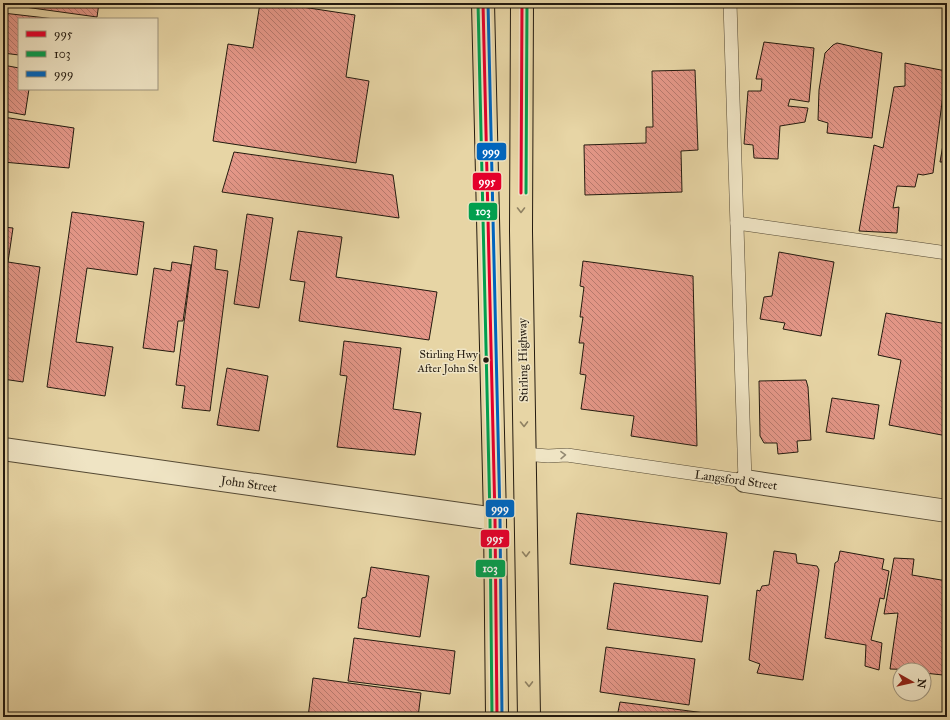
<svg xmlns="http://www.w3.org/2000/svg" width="950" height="720" font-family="'IM FELL Great Primer',serif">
	<defs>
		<pattern id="building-back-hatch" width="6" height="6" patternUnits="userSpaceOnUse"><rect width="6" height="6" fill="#e49788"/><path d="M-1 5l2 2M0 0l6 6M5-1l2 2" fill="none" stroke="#b87a6e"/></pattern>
	</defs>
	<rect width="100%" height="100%" fill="#e7d5a5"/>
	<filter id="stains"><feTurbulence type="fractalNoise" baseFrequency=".005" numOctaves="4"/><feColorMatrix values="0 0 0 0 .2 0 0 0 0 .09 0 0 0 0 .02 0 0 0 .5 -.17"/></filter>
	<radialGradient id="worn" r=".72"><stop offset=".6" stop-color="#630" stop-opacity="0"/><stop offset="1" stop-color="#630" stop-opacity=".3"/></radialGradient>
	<g fill="url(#building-back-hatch)" stroke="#231a0f">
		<path d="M3 3H99L97 17 3 4Z"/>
		<path d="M260 3H276L355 15 346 77 369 81 356 163 213 141 228 44 253 48Z"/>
		<path d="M3 13 55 19H19V55L3 53Z"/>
		<path d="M764 42 814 48 809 102 790 99 788 106 808 108 805 122 780 126 778 159 754 158 753 145 744 144 748 91H761L762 79H756Z"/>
		<path d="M837 43 882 53 872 138 827 133 828 123 818 120 819 90 825 53 833 45Z"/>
		<path d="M905 63 946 71 933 173 923 175 918 174 915 187 897 186 893 208 899 207 897 233 859 231 874 145 883 148 894 87 905 86Z"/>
		<path d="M3 65 19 68V89H29L25 115 3 111Z"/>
		<path d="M695 70 698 150 681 151 682 192 585 195 584 145 646 143V127H653L652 71Z"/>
		<path d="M3 117 74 128 69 168 3 162Z"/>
		<path d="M947 122V162H940Z"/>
		<path d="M234 152 393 175 399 218 222 192Z"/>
		<path d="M72 212 144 222 137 275 87 268 76 342 113 347 105 396 47 387Z"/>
		<path d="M247 214 273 218 259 308 234 304Z"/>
		<path d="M3 227 13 228 8 262 40 267 23 382 3 379Z"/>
		<path d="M298 231 342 237 336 277 437 292 429 340 299 321 305 282 290 280Z"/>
		<path d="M194 246 217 250 215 269 228 271 210 411 182 408 185 386 176 385Z"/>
		<path d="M779 252 834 262 821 336 783 329 785 323 760 319 764 297 772 296Z"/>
		<path d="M583 261 693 276 697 446 631 436 634 416 581 409 586 375 580 374 584 343H579L583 317H580L584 287 580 286Z"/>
		<path d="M172 262 191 265 183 321H178L174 352 143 348 154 268 171 271Z"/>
		<path d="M886 313 947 324V436L889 425 901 360 878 355Z"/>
		<path d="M344 341 401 348 393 409 421 413 415 455 337 447 347 376 340 375Z"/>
		<path d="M227 368 268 376 259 431 217 425Z"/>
		<path d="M806 380 808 387 811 440 797 441 798 452 778 454 777 443H764L760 436 759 381Z"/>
		<path d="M832 398 879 405 874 439 826 432Z"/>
		<path d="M577 513 727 533 720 584 570 564Z"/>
		<path d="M774 551 796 554 797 563 817 566 819 570 803 680 757 673 760 664 749 660 757 590 760 591 762 586 769 585Z"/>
		<path d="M840 551 884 559 882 569 889 571 884 599 880 598 871 640 882 643 879 670 865 666 866 645 825 638 835 563 838 561Z"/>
		<path d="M894 558 914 559 912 575 947 581V649L943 675 924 673V670L890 669 898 613 884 614Z"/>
		<path d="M371 567 429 576 420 637 358 628 362 598 366 597Z"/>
		<path d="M614 583 708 596 702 642 607 629Z"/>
		<path d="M354 638 455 651 450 694 348 681Z"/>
		<path d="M606 647 695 659 689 705 600 692Z"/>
		<path d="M313 678 421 693 418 717H308Z"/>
		<path d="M620 702 728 716V717H617Z"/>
	</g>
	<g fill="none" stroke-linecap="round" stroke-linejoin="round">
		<defs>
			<g id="service">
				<path d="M737 223 947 253"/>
				<path d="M524 454 548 456 567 455 745 481 730 3"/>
			</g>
			<g id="minor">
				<path d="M3 449 495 519"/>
				<path d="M745 481 947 511"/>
			</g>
			<g id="trunk">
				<path d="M483 3 495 519 497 717"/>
				<path d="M522 3 521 231 529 717"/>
			</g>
		</defs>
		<use href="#service" stroke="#544934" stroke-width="14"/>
		<use href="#minor" stroke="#544934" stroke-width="24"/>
		<use href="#trunk" stroke="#231a0f" stroke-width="24"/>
		<use href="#service" stroke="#efe4c4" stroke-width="13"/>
		<use href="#minor" stroke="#efe4c4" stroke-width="22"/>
		<use href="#trunk" stroke="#e7d5a5" stroke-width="22"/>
		<defs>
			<g id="bus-1">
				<path d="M483 3 495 519 497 717"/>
				<path d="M521 193 522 3"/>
			</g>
			<g id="bus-2">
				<path d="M478 3 490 519 492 717"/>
				<path d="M526 193 527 3"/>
			</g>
			<path id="bus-3" d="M488 3 500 519 502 717"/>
		</defs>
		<use href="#bus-1" stroke="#efe4c4" stroke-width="6"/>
		<use href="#bus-2" stroke="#efe4c4" stroke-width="6"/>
		<use href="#bus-3" stroke="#efe4c4" stroke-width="6"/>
		<use href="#bus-1" stroke="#e4002b" stroke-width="3"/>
		<use href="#bus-2" stroke="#029f4e" stroke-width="3"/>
		<use href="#bus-3" stroke="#0065bd" stroke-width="3"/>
	</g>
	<defs><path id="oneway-chevron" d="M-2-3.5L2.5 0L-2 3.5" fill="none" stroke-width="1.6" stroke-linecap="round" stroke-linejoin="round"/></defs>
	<g stroke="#8f8162">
		<use href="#oneway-chevron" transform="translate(521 210) rotate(90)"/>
		<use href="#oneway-chevron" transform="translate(524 424) rotate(89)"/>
		<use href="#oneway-chevron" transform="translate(526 554) rotate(89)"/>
		<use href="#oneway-chevron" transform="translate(529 684) rotate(89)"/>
	</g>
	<use stroke="#938973" href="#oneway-chevron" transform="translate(563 455) rotate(-1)"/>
	<circle fill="#231a0f" stroke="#efe4c4" stroke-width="1.5" cx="486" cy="360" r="3.5"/>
	<g text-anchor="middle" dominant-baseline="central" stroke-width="3" stroke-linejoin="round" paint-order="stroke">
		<g font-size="11" fill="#231a0f" stroke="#efe4c4" text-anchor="end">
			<text x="478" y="354">Stirling Hwy<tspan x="478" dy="14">After John St</tspan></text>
		</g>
		<g font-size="12" fill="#231a0f" stroke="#efe4c4">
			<text transform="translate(523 360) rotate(-91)">Stirling Highway</text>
			<text transform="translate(736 480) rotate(8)">Langsford Street</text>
			<text transform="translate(249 484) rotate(8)">John Street</text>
		</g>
	</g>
	<g stroke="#efe4c4" stroke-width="1.5">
		<rect x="476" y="142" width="31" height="19" rx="4" fill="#0065bd"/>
		<rect x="472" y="172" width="30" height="19" rx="4" fill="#e4002b"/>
		<rect x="468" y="202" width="30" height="19" rx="4" fill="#029f4e"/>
		<rect x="485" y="499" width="30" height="19" rx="4" fill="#0065bd"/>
		<rect x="480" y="529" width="30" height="19" rx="4" fill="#e4002b"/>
		<rect x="475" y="559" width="31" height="19" rx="4" fill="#029f4e"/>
	</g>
	<g font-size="11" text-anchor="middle" font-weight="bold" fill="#fff">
		<text x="491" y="155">999</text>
		<text x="487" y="185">995</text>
		<text x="483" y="215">103</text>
		<text x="500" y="512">999</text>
		<text x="495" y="542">995</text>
		<text x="490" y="572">103</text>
	</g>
	<rect width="950" height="720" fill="none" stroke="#e7d5a5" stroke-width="16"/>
	<rect x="4" y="4" width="942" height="712" fill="none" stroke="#231a0f" stroke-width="2"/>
	<rect x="8" y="8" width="934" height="704" fill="none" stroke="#231a0f"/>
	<rect x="18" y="18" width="140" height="72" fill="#efe4c4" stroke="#9d937c"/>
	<rect x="26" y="31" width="20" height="6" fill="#e4002b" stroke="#9d937c"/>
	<text x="54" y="38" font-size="12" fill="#231a0f">995</text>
	<rect x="26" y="51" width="20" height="6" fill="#029f4e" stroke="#9d937c"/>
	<text x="54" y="58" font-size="12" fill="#231a0f">103</text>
	<rect x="26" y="71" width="20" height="6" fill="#0065bd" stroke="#9d937c"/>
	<text x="54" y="78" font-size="12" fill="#231a0f">999</text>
	<g transform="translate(912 682) rotate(98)"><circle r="19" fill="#efe4c4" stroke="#9d937c"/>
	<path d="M0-3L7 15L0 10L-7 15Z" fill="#8f2418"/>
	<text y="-6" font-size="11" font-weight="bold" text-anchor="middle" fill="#231a0f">N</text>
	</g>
	<rect width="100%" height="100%" filter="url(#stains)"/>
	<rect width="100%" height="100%" fill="url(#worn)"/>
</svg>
